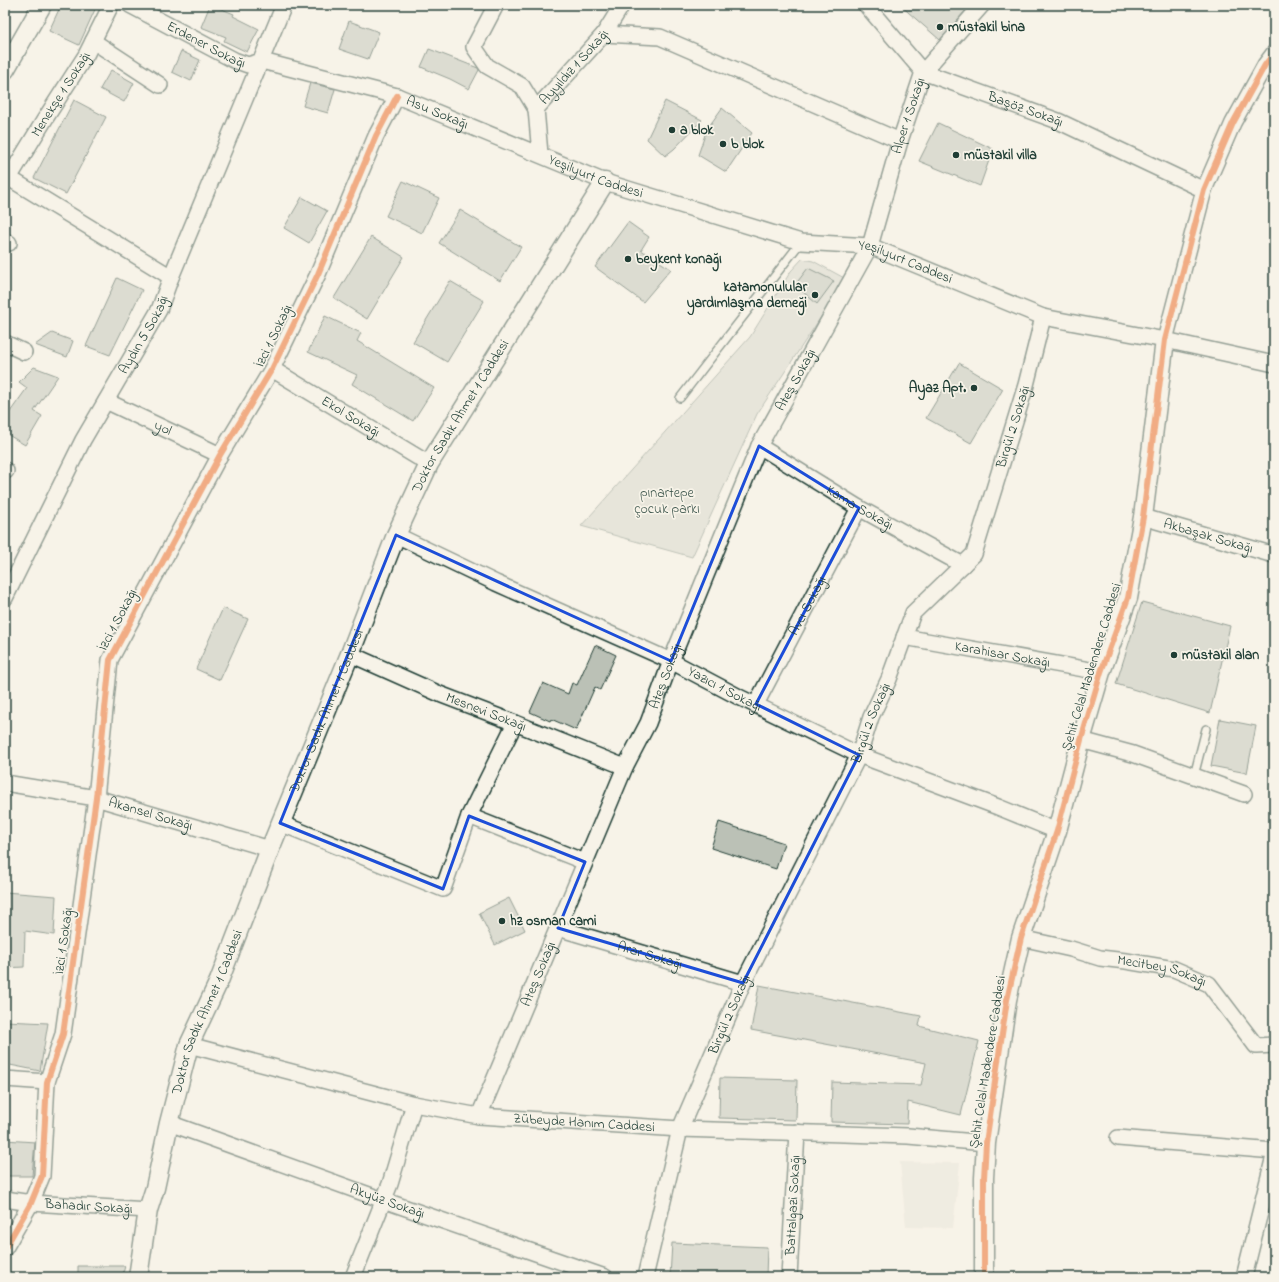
<svg xmlns="http://www.w3.org/2000/svg" width="1279" height="1282" font-family="'Indie Flower',sans-serif">
	<rect width="100%" height="100%" fill="#f7f3e8"/>
	<filter id="ink" filterUnits="userSpaceOnUse"><feTurbulence type="fractalNoise" baseFrequency=".025" numOctaves="2"/><feDisplacementMap in="SourceGraphic" scale="8" xChannelSelector="R" yChannelSelector="G"/><feConvolveMatrix kernelMatrix="1 2 1 2 8 2 1 2 1" color-interpolation-filters="sRGB"/></filter>
	<g filter="url(#ink)">
		<path fill="#e5e4d9" d="M900 1162 960 1163 953 1228 906 1227Z"/>
		<path fill="#d3d5ca" stroke="#79897f" d="M802 259 813 261 846 279 757 414 692 557 581 526 750 337 791 271Z"/>
		<g fill="#bbc1b6" stroke="#1f3d34">
			<path d="M61 5H97L79 45 49 31Z"/>
			<path d="M210 5H212L234 14 233 16 259 29 247 52 224 41 226 37 201 27Z"/>
			<path d="M900 5H959L966 10 940 40Z"/>
			<path d="M349 21 379 32 368 59 339 49Z"/>
			<path d="M429 49 478 68 479 70 469 89 450 79 421 67Z"/>
			<path d="M181 51 200 60 191 81 172 72Z"/>
			<path d="M111 70 134 83 124 102 100 89Z"/>
			<path d="M310 83 335 89 328 113 303 106Z"/>
			<path d="M74 100 106 117 66 194 34 178Z"/>
			<path d="M665 101 702 120 674 149 665 156 647 139Z"/>
			<path d="M722 108 752 133 726 172 698 155 707 129Z"/>
			<path d="M938 123 993 149 980 186 919 161Z"/>
			<path d="M403 181 439 198 422 233 386 216Z"/>
			<path d="M302 197 327 211 309 243 284 228Z"/>
			<path d="M460 210 521 247 500 281 439 243Z"/>
			<path d="M628 222 649 237 641 250 671 269 643 302 595 267Z"/>
			<path d="M371 237 404 257 367 319 334 298Z"/>
			<path d="M808 268 834 281 817 304 795 285Z"/>
			<path d="M117 278 142 290 110 355 86 346Z"/>
			<path d="M450 281 484 301 447 362 413 342Z"/>
			<path d="M325 316 361 333 357 341 434 388 413 421 352 384 357 375 308 352Z"/>
			<path d="M52 333 73 341 67 357 35 345Z"/>
			<path d="M959 363 1003 389 971 443 926 418Z"/>
			<path d="M34 367 58 376 34 411 42 416 25 445 5 433V419L27 388 19 382Z"/>
			<path d="M1142 602 1230 626 1210 713 1116 684Z"/>
			<path d="M223 608 248 619 220 680 196 669Z"/>
			<path d="M595 645 616 655 600 690 595 687 576 730 551 719 550 721 530 712 543 683 568 694 572 683 577 685Z"/>
			<path d="M1220 719 1256 726 1247 773 1211 766Z"/>
			<path d="M719 822 784 843 776 869 711 848Z"/>
			<path d="M5 892 56 896 54 935 25 931 24 967 5 968Z"/>
			<path d="M509 898 525 930 495 945 479 913Z"/>
			<path d="M759 985 921 1016 919 1026 979 1041 961 1115 908 1102 907 1124 831 1122 832 1082 921 1085 926 1063 751 1030Z"/>
			<path d="M5 1021 48 1023 40 1071 5 1064Z"/>
			<path d="M720 1078 797 1080 796 1120 719 1118Z"/>
			<path d="M5 1140 35 1142 32 1176H5Z"/>
			<path d="M672 1243 767 1247 766 1277H670Z"/>
			<path d="M78 1266H125L122 1277H78Z"/>
		</g>
		<g fill="none" stroke-linecap="round" stroke-linejoin="round">
			<defs>
				<g id="service">
					<path d="M680 398 801 242"/>
					<path d="M1194 776 1206 729"/>
				</g>
				<g id="minor">
					<path id="s1" d="M130 5 234 60 248 65 262 61"/>
					<path d="M496 5 474 47 487 66 522 86 536 109"/>
					<path id="s2" d="M866 5 923 72 1058 121 1204 190"/>
					<path d="M604 34 660 37 900 141"/>
					<path d="M93 41 160 85"/>
					<path id="s3" d="M262 61 397 96 605 182 801 242 870 246 1043 317 1165 340 1274 364"/>
					<path id="s4" d="M540 154 536 109 604 34 622 5"/>
					<path id="s5" d="M5 176 9 178 45 119 86 55 111 5"/>
					<path d="M9 178 171 277"/>
					<path d="M5 241 9 243"/>
					<path d="M1165 340 1204 190 1233 123 1265 65 1274 53"/>
					<path d="M5 343 24 352"/>
					<path id="s6" d="M272 369 429 464"/>
					<path id="s7" d="M106 401 220 455"/>
					<path id="s8" d="M759 446 859 508 963 565"/>
					<path d="M5 470 6 471"/>
					<path id="s9" d="M1143 517 1274 555"/>
					<path id="s10" d="M396 535 496 583 671 661 739 697 859 755 998 807 1057 831"/>
					<path id="s11" d="M5 598 83 440 159 310 171 277 284 5"/>
					<path id="s12" d="M904 637 1101 672"/>
					<path id="s13" d="M350 654 442 695 515 723 625 767"/>
					<path id="s14" d="M756 704 859 508"/>
					<path d="M1081 740 1133 754 1244 794"/>
					<path id="s15" d="M5 783 96 798 270 849"/>
					<path d="M469 816 585 862"/>
					<path d="M280 823 443 889 469 816 515 723"/>
					<path id="s16" d="M558 928 743 983"/>
					<path id="s17" d="M1021 938 1071 949 1100 958 1126 961 1174 969 1209 984 1256 1046 1274 1045"/>
					<path id="s18" d="M189 1045 414 1104 479 1116 680 1129 908 1136 986 1143"/>
					<path d="M5 1079 47 1082"/>
					<path id="s19" d="M479 1116 625 767 648 723 671 661 759 446 870 246 900 141 923 72 982 5"/>
					<path id="s20" d="M169 1123 383 1200 605 1277"/>
					<path d="M1118 1138 1274 1151"/>
					<path id="s21" d="M5 1199 31 1203 148 1210"/>
					<path d="M5 1248 31 1203 42 1176 47 1082 63 1034 96 798 110 660 220 455 272 369 318 274 376 136 397 96"/>
					<path d="M353 1277 390 1184 414 1104"/>
					<path id="s22" d="M645 1277 680 1129 743 983 859 755 871 717 889 679 913 613 974 554 1026 385 1043 317"/>
					<path id="s23" d="M789 1277 797 1132"/>
					<path d="M1244 1277 1274 1156"/>
				</g>
				<g id="tertiary">
					<path d="M5 70 42 5"/>
					<path id="s24" d="M138 1277 148 1210 155 1188 169 1123 189 1045 219 981 270 849 350 654 396 535 429 464 605 182"/>
					<path d="M984 1277V1178L986 1143 1007 1000 1021 938 1057 831 1081 740 1101 672 1128 598 1143 517 1165 340"/>
				</g>
			</defs>
			<use href="#service" stroke="#1f3d34" stroke-width="10"/>
			<use href="#minor" stroke="#1f3d34" stroke-width="18"/>
			<use href="#tertiary" stroke="#1f3d34" stroke-width="21"/>
			<use href="#service" stroke="#f7f3e8" stroke-width="7"/>
			<use href="#minor" stroke="#f7f3e8" stroke-width="15"/>
			<use href="#tertiary" stroke="#f7f3e8" stroke-width="18"/>
			<defs>
				<g id="cycleway">
					<path d="M5 1248 31 1203 42 1176 47 1082 63 1034 96 798 110 660 220 455 272 369 318 274 376 136 397 96"/>
					<path d="M984 1277V1178L986 1143 1007 1000 1021 938 1057 831 1081 740 1101 672 1128 598 1143 517 1165 340 1204 190 1233 123 1265 65 1274 53"/>
				</g>
			</defs>
			<use href="#cycleway" stroke="#f7f3e8" stroke-width="8"/>
			<use href="#cycleway" stroke="#e8590c" stroke-width="6"/>
		</g>
	</g>
	<path d="M0 0H1279V1282H0ZM759 446 859 508 756 704 859 755 743 983 558 928 585 862 469 816 443 889 280 823 396 535 671 661Z" fill="#f7f3e8" fill-opacity=".55" fill-rule="evenodd"/>
	<path fill="none" stroke="#1d4ed8" stroke-width="3" stroke-linejoin="round" d="M759 446 859 508 756 704 859 755 743 983 558 928 585 862 469 816 443 889 280 823 396 535 671 661Z"/>
	<g fill="#1f3d34" stroke="#f7f3e8" stroke-width="1.5">
		<circle cx="940" cy="27" r="4"/>
		<circle cx="672" cy="130" r="4"/>
		<circle cx="723" cy="144" r="4"/>
		<circle cx="956" cy="155" r="4"/>
		<circle cx="628" cy="259" r="4"/>
		<circle cx="815" cy="295" r="4"/>
		<circle cx="974" cy="388" r="4"/>
		<circle cx="1174" cy="655" r="4"/>
		<circle cx="502" cy="921" r="4"/>
	</g>
	<g text-anchor="middle" dominant-baseline="central" stroke-width="3.5" stroke-linejoin="round" paint-order="stroke">
		<g font-size="14" font-weight="bold" fill="#1f3d34" stroke="#f7f3e8" text-anchor="start">
			<text x="948" y="27">müstakil bina</text>
			<text x="680" y="130">a blok</text>
			<text x="731" y="144">b blok</text>
			<text x="964" y="155">müstakil villa</text>
			<text x="636" y="259">beykent konağı</text>
			<text x="807" y="287" text-anchor="end">katamonulular<tspan x="807" dy="16">yardımlaşma derneği</tspan></text>
			<text x="966" y="388" text-anchor="end">Ayaz Apt.</text>
			<text x="1182" y="655">müstakil alan</text>
			<text x="510" y="921">hz osman cami</text>
		</g>
		<g font-size="14" fill="#1f3d34" stroke="#f7f3e8">
			<text stroke="none"><textPath href="#s1" startOffset="86">Erdener Sokağı</textPath></text>
			<text stroke="none"><textPath href="#s4" startOffset="102">Ayyıldız 1 Sokağı</textPath></text>
			<text stroke="none"><textPath href="#s5" startOffset="103">Menekşe 1 Sokağı</textPath></text>
			<text stroke="none"><textPath href="#s2" startOffset="197">Başöz Sokağı</textPath></text>
			<text stroke="none"><textPath href="#s3" startOffset="183">Asu Sokağı</textPath></text>
			<text stroke="none"><textPath href="#s19" startOffset="1091">Alper 1 Sokağı</textPath></text>
			<text stroke="none"><textPath href="#s3" startOffset="354">Yeşilyurt Caddesi</textPath></text>
			<text stroke="none"><textPath href="#s3" startOffset="677">Yeşilyurt Caddesi</textPath></text>
			<text stroke="none"><textPath href="#s11" startOffset="298">Aydın 5 Sokağı</textPath></text>
			<text transform="translate(274 336) rotate(-64)">İzci 1 Sokağı</text>
			<text stroke="none"><textPath href="#s19" startOffset="802">Ateş Sokağı</textPath></text>
			<text stroke="none"><textPath href="#s6" startOffset="92">Ekol Sokağı</textPath></text>
			<text stroke="none"><textPath href="#s24" startOffset="924">Doktor Sadık Ahmet 1 Caddesi</textPath></text>
			<text stroke="none"><textPath href="#s22" startOffset="937">Birgül 2 Sokağı</textPath></text>
			<text stroke="none"><textPath href="#s7" startOffset="63">yol</textPath></text>
			<text stroke="none"><textPath href="#s8" startOffset="118">Kama Sokağı</textPath></text>
			<text stroke="none"><textPath href="#s9" startOffset="68">Akbaşak Sokağı</textPath></text>
			<text stroke="none"><textPath href="#s14" startOffset="111">Avcı Sokağı</textPath></text>
			<text transform="translate(118 620) rotate(-62)">İzci 1 Sokağı</text>
			<text stroke="none"><textPath href="#s12" startOffset="100">Karahisar Sokağı</textPath></text>
			<text transform="translate(1092 667) rotate(-73)">Şehit Celal Madendere Caddesi</text>
			<text stroke="none"><textPath href="#s19" startOffset="478">Ateş Sokağı</textPath></text>
			<text stroke="none"><textPath href="#s10" startOffset="363">Yazıcı 1 Sokağı</textPath></text>
			<text stroke="none"><textPath href="#s24" startOffset="599">Doktor Sadık Ahmet 1 Caddesi</textPath></text>
			<text stroke="none"><textPath href="#s13" startOffset="148">Mesnevi Sokağı</textPath></text>
			<text stroke="none"><textPath href="#s22" startOffset="601">Birgül 2 Sokağı</textPath></text>
			<text stroke="none"><textPath href="#s15" startOffset="149">Akansel Sokağı</textPath></text>
			<text transform="translate(64 941) rotate(-82)">İzci 1 Sokağı</text>
			<text stroke="none"><textPath href="#s16" startOffset="96">Arar Sokağı</textPath></text>
			<text stroke="none"><textPath href="#s17" startOffset="145">Mecitbey Sokağı</textPath></text>
			<text stroke="none"><textPath href="#s19" startOffset="154">Ateş Sokağı</textPath></text>
			<text stroke="none"><textPath href="#s24" startOffset="275">Doktor Sadık Ahmet 1 Caddesi</textPath></text>
			<text stroke="none"><textPath href="#s22" startOffset="277">Birgül 2 Sokağı</textPath></text>
			<text transform="translate(988 1062) rotate(-81)">Şehit Celal Madendere Caddesi</text>
			<text stroke="none"><textPath href="#s18" startOffset="404">Zübeyde Hanım Caddesi</textPath></text>
			<text stroke="none"><textPath href="#s20" startOffset="232">Akyüz Sokağı</textPath></text>
			<text stroke="none"><textPath href="#s23" startOffset="72">Battalgazi Sokağı</textPath></text>
			<text stroke="none"><textPath href="#s21" startOffset="84">Bahadır Sokağı</textPath></text>
		</g>
		<g font-size="14" fill="#435b52" stroke="#f7f3e8">
			<text x="667" y="493">pınartepe<tspan x="667" dy="16">çocuk parkı</tspan></text>
		</g>
	</g>
	<rect width="1279" height="1282" fill="none" stroke="#f7f3e8" stroke-width="20"/>
	<rect x="10" y="10" width="1259" height="1262" fill="none" stroke="#1f3d34" stroke-width="1.5" filter="url(#ink)"/>
</svg>
